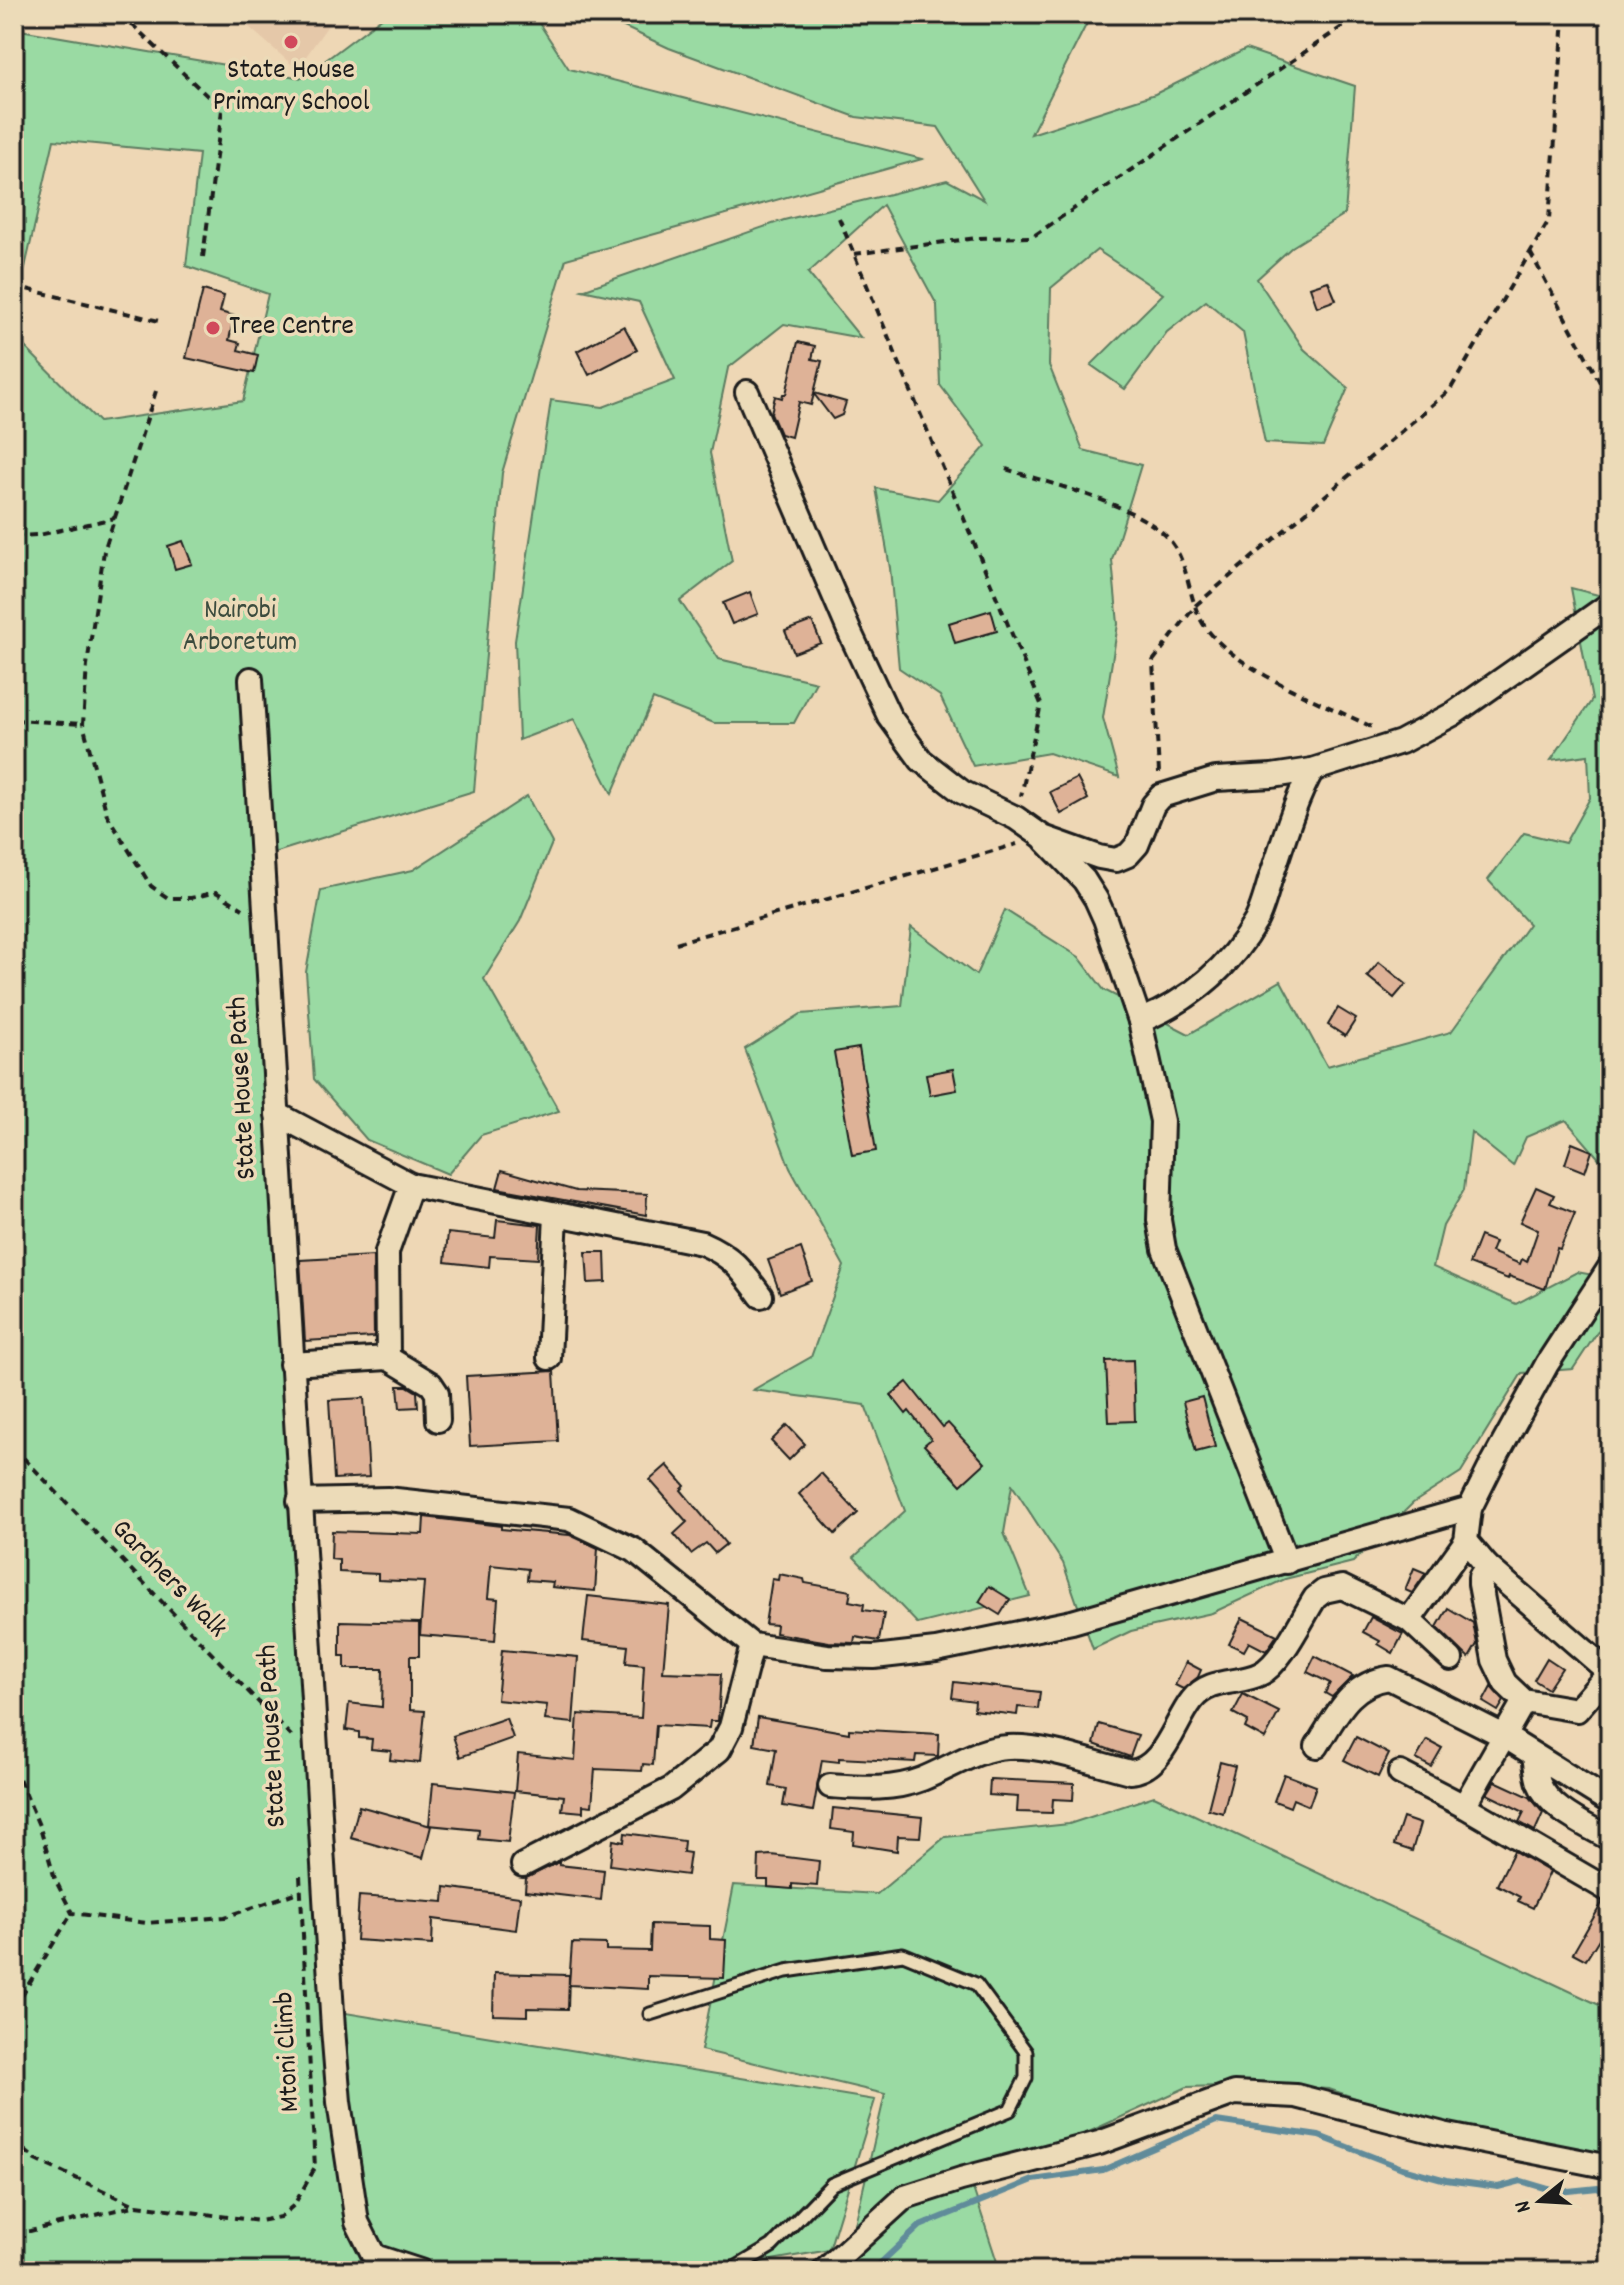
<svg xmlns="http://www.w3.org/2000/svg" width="1624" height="2285" font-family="Dekko,sans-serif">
	<rect width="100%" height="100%" fill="#eed7b5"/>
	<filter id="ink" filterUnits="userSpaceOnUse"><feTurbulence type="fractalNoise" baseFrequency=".0125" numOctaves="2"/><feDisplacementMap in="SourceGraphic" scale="16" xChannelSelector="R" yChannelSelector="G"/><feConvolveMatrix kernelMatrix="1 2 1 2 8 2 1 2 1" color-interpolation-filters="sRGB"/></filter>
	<g filter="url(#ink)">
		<path fill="#e5c8a9" d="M234 14H336L297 69Z"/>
		<g fill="#9adaa3" stroke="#5b7b60" stroke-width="2">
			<path d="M387 14H533L569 69 922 159 566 259 502 473 474 791 273 853 321 2009 875 2100 829 2250 709 2271H14V336L99 422 243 401 268 294 186 266 199 154 54 140 14 316V29L302 78Z"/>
			<path d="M596 14H1100L1088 21 1031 134 1155 94 1246 49 1355 86 1345 214 1292 247 1257 279 1304 349 1348 388 1323 446 1265 443 1243 332 1206 301 1167 332 1125 389 1091 365 1163 294 1097 250 1051 288 1049 365 1083 450 1141 465 1112 560 1118 624 1103 718 1119 777 1049 753 973 766 940 696 899 668 890 568 876 488 938 500 986 446 940 385 937 305 883 205 808 273 861 338 784 324 728 368 710 453 732 561 680 601 719 659 816 682 794 723H714L653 699 612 794 574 719 519 740 515 641 551 400 603 407 675 380 639 302 582 290 784 220 947 180 984 200 938 127 856 117 669 48Z"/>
			<path d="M1571 588 1610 598V1168H1607L1566 1120 1526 1137 1513 1166 1471 1132 1464 1190 1443 1226 1433 1267 1516 1304 1577 1272 1610 1278V1313L1573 1369 1522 1373 1461 1472 1413 1503 1353 1562 1285 1579 1212 1613 1131 1631 1093 1649 1063 1563 1012 1485 1004 1533 1030 1596 918 1624 854 1557 905 1511 865 1405 753 1390 811 1357 844 1266 790 1168 745 1049 801 1014 902 1006 911 927 976 975 1005 910 1079 957 1104 990 1189 1034 1281 981 1327 1066 1451 1032 1529 924 1488 880 1524 833 1565 843 1590 798 1588 755 1551 760 1592 700Z"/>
			<path d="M527 796 552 843 520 921 484 979 559 1111 481 1135 448 1174 367 1140 314 1079 306 972 321 890 413 870Z"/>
			<path d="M1154 1796 1610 2010V2164L1433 2124 1329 2089 1253 2085 1187 2087 1080 2136 967 2170 1000 2271H778L848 2255 885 2094 701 2050 734 1885 877 1894 945 1837 1069 1824Z"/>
		</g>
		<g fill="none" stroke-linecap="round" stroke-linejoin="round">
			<path stroke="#608b9a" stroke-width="6" d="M872 2271 920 2226 1033 2180 1103 2170 1216 2121 1319 2136 1402 2168 1446 2180 1498 2187 1521 2181 1558 2192 1598 2188 1610 2197"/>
		</g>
		<g fill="#deb297" stroke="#1c1c1c" stroke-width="2">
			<path d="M1328 281 1336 300 1317 307 1310 287Z"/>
			<path d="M203 290 224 296 220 312 234 316 229 340 240 343 238 350 258 355 254 373 186 358Z"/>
			<path d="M624 326 637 350 589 375 577 351Z"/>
			<path d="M798 342 815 346 812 359 822 361 814 393 846 402 842 415 833 419 814 394 811 405 799 402 791 437 780 434 771 413 775 396 782 398 783 394H786Z"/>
			<path d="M183 541 192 564 175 569 168 546Z"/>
			<path d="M750 592 758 614 732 624 723 603Z"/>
			<path d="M991 610 997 631 955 643 949 623Z"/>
			<path d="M812 621 821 643 794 653 785 631Z"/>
			<path d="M1077 778 1088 799 1061 814 1050 792Z"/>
			<path d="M1379 962 1406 984 1394 998 1367 976Z"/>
			<path d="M1338 1008 1356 1019 1345 1036 1328 1025Z"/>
			<path d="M859 1048 876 1151 852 1155 834 1052Z"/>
			<path d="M953 1069 957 1090 930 1095 926 1074Z"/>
			<path d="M1572 1143 1592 1151 1585 1172 1565 1164Z"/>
			<path d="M502 1170 576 1191 647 1194 646 1215 497 1188Z"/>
			<path d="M1536 1187 1554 1195 1550 1203 1575 1213 1560 1249 1557 1248 1545 1289 1509 1276 1508 1279 1469 1264 1480 1236 1495 1242 1491 1252 1520 1264 1522 1259 1527 1262 1538 1230 1520 1222Z"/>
			<path d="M497 1220 540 1225 538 1259 490 1256 489 1267 445 1262 448 1233 495 1238Z"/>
			<path d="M801 1248 812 1281 780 1293 768 1260Z"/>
			<path d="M586 1252H605L606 1282 588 1283Z"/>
			<path d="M373 1256 374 1337 305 1341 300 1260Z"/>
			<path d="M1133 1360 1135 1421 1109 1422 1106 1361Z"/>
			<path d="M554 1371 558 1441 470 1446 466 1376Z"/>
			<path d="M907 1382 943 1427 948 1423 985 1463 961 1485 924 1445 931 1439 909 1411 906 1414 891 1395Z"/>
			<path d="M398 1386H407L417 1392 418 1407 400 1408Z"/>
			<path d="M1202 1397 1215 1447 1196 1452 1183 1402Z"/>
			<path d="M364 1398 369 1477 334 1479 329 1400Z"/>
			<path d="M787 1425 805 1444 789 1460 771 1441Z"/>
			<path d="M667 1465 685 1486 681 1490 726 1544 715 1553 706 1543 691 1554 674 1534 687 1522 650 1480Z"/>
			<path d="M821 1473 858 1513 835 1534 799 1494Z"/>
			<path d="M424 1517 501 1526V1529L570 1535 598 1548 595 1591 552 1587 553 1582 527 1580 528 1569 491 1565 488 1598 498 1599 495 1641 420 1635 424 1582 378 1580V1574L339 1572V1560L331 1559 332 1531 423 1534Z"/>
			<path d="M1414 1568 1426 1573 1412 1593 1405 1590Z"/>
			<path d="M779 1574 804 1579 805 1583 851 1591 849 1601 864 1604 863 1610 884 1613 879 1641 855 1637 854 1643 829 1642 775 1633 776 1625 765 1624 772 1579 778 1580Z"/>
			<path d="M989 1586 1010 1599 1000 1615 979 1602Z"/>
			<path d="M588 1596 669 1605 663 1672 721 1674 718 1721H710L709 1728 656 1725 653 1765 643 1764 642 1771 595 1769 592 1806 583 1805V1812L562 1810 564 1796 515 1791 518 1754 575 1760 578 1714 641 1718 644 1665 626 1663 628 1646 583 1641Z"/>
			<path d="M1448 1608 1473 1623 1477 1644 1469 1658 1437 1627Z"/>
			<path d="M1371 1617 1403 1634 1393 1653 1378 1644 1380 1641 1363 1632Z"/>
			<path d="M1242 1618 1277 1635 1266 1651 1249 1642 1244 1651 1229 1644Z"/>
			<path d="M340 1621 419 1623V1656H410V1710L425 1711 420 1763 390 1760 391 1751 371 1749 372 1739 359 1738V1732L346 1730 349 1703 382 1707 383 1669H345V1656H340Z"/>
			<path d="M502 1650 578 1657 573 1723 545 1720 547 1705 497 1700Z"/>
			<path d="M1315 1656 1353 1676 1332 1697 1325 1693 1330 1683 1307 1672Z"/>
			<path d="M1547 1658 1562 1668 1548 1689 1534 1680Z"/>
			<path d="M1186 1662 1201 1670 1198 1677 1183 1689 1175 1685Z"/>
			<path d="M954 1682 1040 1692 1038 1709 1018 1707 1017 1715 974 1710 975 1701 952 1698Z"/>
			<path d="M1491 1687 1504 1701 1498 1711 1483 1702Z"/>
			<path d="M1243 1694 1279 1712 1265 1739 1245 1728 1248 1721 1233 1713Z"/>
			<path d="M758 1717 849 1733V1729L939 1734 938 1756 916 1755 915 1762 839 1758V1762L822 1760 813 1811 783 1806 786 1789 770 1786 776 1749 754 1745Z"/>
			<path d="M506 1718 513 1738 460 1757 453 1736Z"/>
			<path d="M1099 1724 1138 1735 1130 1757 1094 1744Z"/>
			<path d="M1356 1737 1389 1754 1378 1777 1344 1760Z"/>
			<path d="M1427 1740 1442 1748 1431 1767 1416 1759Z"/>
			<path d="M1220 1762 1235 1766 1223 1813 1208 1809Z"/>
			<path d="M1284 1774 1316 1786 1309 1806 1293 1799 1290 1807 1274 1801Z"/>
			<path d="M990 1779 1074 1783 1073 1800 1053 1799 1052 1813 1017 1812 1018 1797 989 1795Z"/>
			<path d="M1495 1781 1530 1797 1543 1813 1535 1831 1519 1822 1524 1812 1487 1794Z"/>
			<path d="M433 1783 514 1792 508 1842 478 1839 479 1830 429 1825Z"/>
			<path d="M359 1806 431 1826 423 1858 351 1838Z"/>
			<path d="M833 1808 922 1817 920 1837 898 1836 897 1851 853 1844 854 1832 831 1829Z"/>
			<path d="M1403 1818 1420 1824 1412 1851 1394 1845Z"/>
			<path d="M625 1833 684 1841 683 1852 690 1853 687 1875 610 1865 613 1840 624 1842Z"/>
			<path d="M1514 1851 1550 1872 1533 1908 1518 1901 1520 1897 1497 1885Z"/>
			<path d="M771 1855 819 1861 817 1886 792 1884V1889L768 1887V1880H758L759 1856Z"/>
			<path d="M559 1862V1865L604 1870 601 1900 525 1891 526 1878Z"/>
			<path d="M445 1887 520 1897 516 1930 433 1919 432 1945 356 1940 359 1896 444 1902Z"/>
			<path d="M1602 1903 1610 1905V1921L1586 1960 1573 1953Z"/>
			<path d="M651 1924 710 1926V1939L726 1940 724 1978 648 1976V1989L569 1985 572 1943 606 1944V1950L650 1951Z"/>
			<path d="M494 1973 569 1975 568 2009 527 2008V2016L493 2015Z"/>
		</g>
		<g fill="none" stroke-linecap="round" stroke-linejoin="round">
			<defs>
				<path id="lane" d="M650 2014 786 1971 903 1954 976 1984 1026 2052V2078L1010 2110 832 2184 772 2246 730 2271"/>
				<g id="street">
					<path d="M747 392 851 635 889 716 921 760 962 792 1016 818 1043 837 1099 857 1116 860 1128 855 1137 845 1153 805 1161 796 1216 779 1272 776 1312 770 1401 742 1453 714 1610 604"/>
					<path d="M251 679 333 2029 339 2102 357 2222 374 2256 420 2271"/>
					<path d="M1046 841 1084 880 1096 899 1105 919 1140 1021 1162 1121 1159 1220 1164 1249 1287 1562"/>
					<path d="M1140 1021C1189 1001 1229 968 1256 921 1262 909 1266 894 1270 880 1283 843 1293 805 1312 770"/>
					<path d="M277 1114 411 1185 387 1252 388 1358 291 1364"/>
					<path d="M411 1185 702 1243C732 1256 742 1270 761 1296"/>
					<path d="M1610 1267 1547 1364 1491 1466 1470 1508 1466 1541 1487 1566 1610 1673"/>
					<path d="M388 1358 431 1384 437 1393 438 1420"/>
					<path d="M549 1358 556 1215"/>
					<path d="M299 1501 387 1499 569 1519 634 1550 752 1645"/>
					<path d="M1487 1566 1480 1577V1584L1494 1660 1505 1683 1524 1701 1577 1710 1609 1673"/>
					<path d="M1409 1620 1451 1659"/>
					<path d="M1317 1746C1336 1716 1350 1683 1389 1678L1504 1736 1524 1701"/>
					<path d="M1534 1757C1536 1765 1536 1775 1539 1783 1549 1810 1587 1825 1610 1839"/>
					<path d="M1400 1773 1464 1806 1610 1891"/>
					<path d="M830 1786C861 1788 891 1791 922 1779 950 1768 978 1748 1008 1747 1046 1745 1093 1763 1130 1772 1163 1770 1174 1723 1192 1700 1210 1677 1238 1685 1260 1674 1281 1664 1302 1618 1315 1598L1324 1591 1342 1587 1409 1620 1466 1541"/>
					<path d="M1464 1806 1504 1736 1610 1802"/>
					<path d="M523 1865 671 1789 719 1750 731 1727 752 1645 827 1656 874 1657 936 1650 1072 1622 1470 1508"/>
					<path d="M824 2271 905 2197 961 2179 1099 2143 1234 2093 1296 2096 1443 2134 1610 2167"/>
				</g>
			</defs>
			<use href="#lane" stroke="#1c1c1c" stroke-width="17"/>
			<use href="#street" stroke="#1c1c1c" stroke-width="28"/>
			<g stroke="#1c1c1c" stroke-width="4" stroke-dasharray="8 6" stroke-linecap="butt">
				<path d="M121 14 222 110 203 257"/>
				<path d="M839 218 1041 704 1021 796"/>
				<path d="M1530 252 1610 401"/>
				<path d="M854 254 976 238 1032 237 1361 14"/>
				<path d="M14 286 159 321"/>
				<path d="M156 391 104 551 87 665 83 724 107 815 151 886 168 898H191L216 892 243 909"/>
				<path d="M1006 469C1051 484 1130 503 1164 534 1191 558 1186 601 1206 628 1240 673 1324 703 1374 728"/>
				<path d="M14 536 39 535 115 518"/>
				<path d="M14 720 83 724"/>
				<path d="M1159 773 1153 661 1196 605 1450 390 1549 220 1564 18"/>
				<path d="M676 943 1017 844"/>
				<path d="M14 1448 294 1739"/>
				<path d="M14 1766 40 1828 55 1879 72 1913 146 1923 225 1917 301 1891"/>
				<path d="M14 2008 72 1913"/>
				<path d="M14 2141 36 2160 135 2205"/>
				<path d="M14 2232 30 2231 137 2205 259 2221 280 2217 294 2205 315 2168 300 1876"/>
			</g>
			<use href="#lane" stroke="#ecdbb8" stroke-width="11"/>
			<use href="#street" stroke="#ecdbb8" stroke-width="22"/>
		</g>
	</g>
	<g fill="#d1495b" stroke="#ecdbb8" stroke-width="3">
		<circle cx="291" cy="42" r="8"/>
		<circle cx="213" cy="328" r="8"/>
	</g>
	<g text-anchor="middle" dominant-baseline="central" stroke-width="7" stroke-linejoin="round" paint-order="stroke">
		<g font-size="28" fill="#1c1c1c" stroke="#ecdbb8">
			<text x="291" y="72">State House<tspan x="291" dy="32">Primary School</tspan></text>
			<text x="229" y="328" text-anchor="start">Tree Centre</text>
		</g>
		<g font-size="28" fill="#3c4c3e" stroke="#ecdbb8">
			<text x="240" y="612">Nairobi<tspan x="240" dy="32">Arboretum</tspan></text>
		</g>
		<g font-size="28" fill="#1c1c1c" stroke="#ecdbb8">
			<text transform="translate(244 1088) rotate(-93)">State House Path</text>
			<text transform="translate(168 1580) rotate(46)">Gardners Walk</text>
			<text transform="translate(274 1736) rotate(-93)">State House Path</text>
			<text transform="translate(289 2052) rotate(-93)">Mtoni Climb</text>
		</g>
	</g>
	<rect width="1624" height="2285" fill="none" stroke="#ecdbb8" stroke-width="48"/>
	<rect x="24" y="24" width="1576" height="2237" fill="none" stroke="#1c1c1c" stroke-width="3" filter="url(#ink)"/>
	<g transform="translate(1540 2201) rotate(252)" stroke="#ecdbb8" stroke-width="6" paint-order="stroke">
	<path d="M0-6L14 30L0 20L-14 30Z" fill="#1c1c1c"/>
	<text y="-12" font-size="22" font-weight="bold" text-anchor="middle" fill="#1c1c1c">N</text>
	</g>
</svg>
